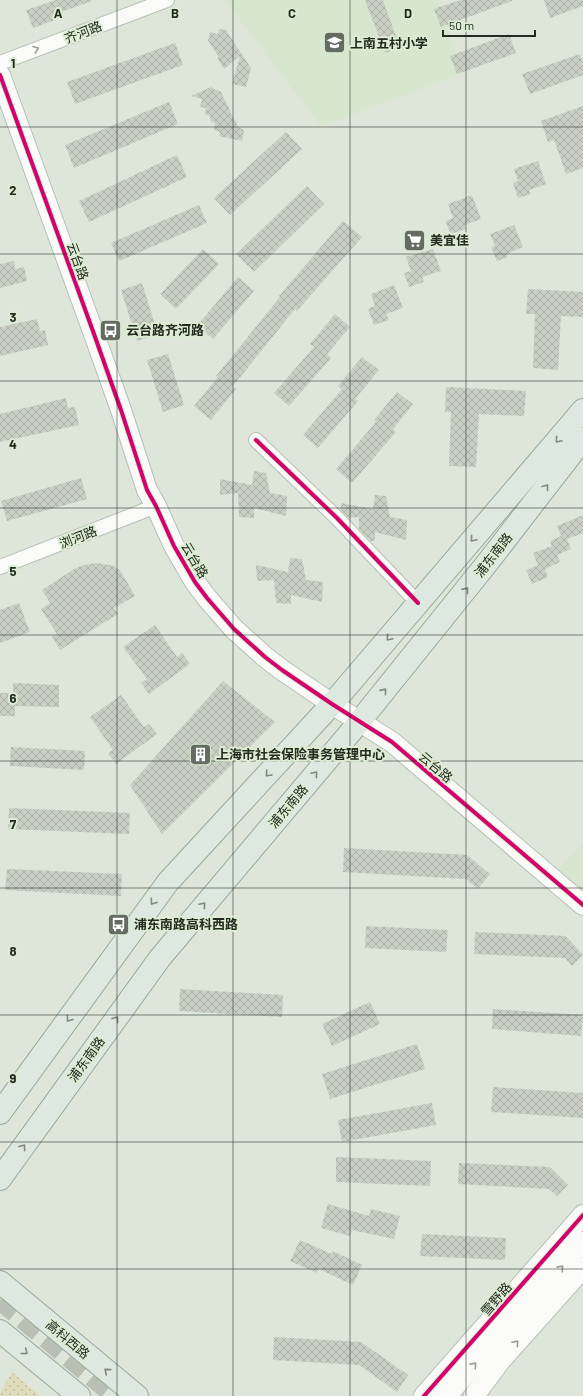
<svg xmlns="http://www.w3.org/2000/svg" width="583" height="1396" font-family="Barlow,'Noto Sans SC',sans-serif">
	<defs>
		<pattern id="park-dots" width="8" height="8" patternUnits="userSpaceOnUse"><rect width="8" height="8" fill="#dfdcbe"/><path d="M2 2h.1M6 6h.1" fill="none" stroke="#bfbda3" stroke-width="1.8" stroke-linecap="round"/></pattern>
		<pattern id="building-cross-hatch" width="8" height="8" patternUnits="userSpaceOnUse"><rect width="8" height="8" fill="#cacfc4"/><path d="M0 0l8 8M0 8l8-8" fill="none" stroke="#adb2a8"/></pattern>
	</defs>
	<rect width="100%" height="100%" fill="#dde6d9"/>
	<g fill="#d6e6cf">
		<path d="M225 0H437L463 73 321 126Z"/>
		<path d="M583 843V891L558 869Z"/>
	</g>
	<path fill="url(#park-dots)" d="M12 1372 41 1396H0V1393Z"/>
	<g fill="url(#building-cross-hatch)">
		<path d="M56 0H92V1L61 12 63 17 33 28 26 10Z"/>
		<path d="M365 0H383L400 48 385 53Z"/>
		<path d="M460 0H512V1L441 27 434 9Z"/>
		<path d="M544 0H583V6L550 18Z"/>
		<path d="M219 29 226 30 251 68 246 87 232 84 240 56 224 69 218 59V56L208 41 210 32 218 34Z"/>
		<path d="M509 34 516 53 457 74 450 56Z"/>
		<path d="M175 43 183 65 75 104 67 82Z"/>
		<path d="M580 54 583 63V75L530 94 522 74Z"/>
		<path d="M211 87 221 92 238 127 244 130 242 141 219 136 220 132 214 130 215 123 210 121V116L205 114 206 108 200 107 202 99 191 96Z"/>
		<path d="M169 102 178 124 74 168 65 145Z"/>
		<path d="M583 106V168L566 174 554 140 548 142 541 121Z"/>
		<path d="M286 132 302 149 230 215 214 198Z"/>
		<path d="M177 155 187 177 89 222 79 201Z"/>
		<path d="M538 161 546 184 529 190 531 194 518 198 513 183 518 181 514 169Z"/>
		<path d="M307 186 324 204 254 272 236 254Z"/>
		<path d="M472 195 481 219 465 225 466 229 450 234 446 221 453 218 448 204Z"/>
		<path d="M199 205 207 223 119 261 111 243Z"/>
		<path d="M343 221 362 237 297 311 295 309 233 386 236 389 211 420 194 406 218 377 216 376 280 297 279 296Z"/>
		<path d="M514 225 523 247 506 254 508 257 497 261 491 247 495 246 490 234Z"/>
		<path d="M203 249 219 264 176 309 160 294Z"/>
		<path d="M433 249 441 271 422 277 424 282 409 287 404 273 411 271 406 257Z"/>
		<path d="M14 261 15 269 24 267 27 281 0 288V264Z"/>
		<path d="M238 277 254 291 213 339 197 326Z"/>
		<path d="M142 283 158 334 137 341 121 290Z"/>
		<path d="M394 285 403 308 386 314 389 320 374 325 368 309 375 306 371 294Z"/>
		<path d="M528 289 583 292V317L561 316 558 370 533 368 535 314H526Z"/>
		<path d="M335 314 350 327 327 354 331 358 289 406 274 393 314 347 310 344Z"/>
		<path d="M37 319 40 331 45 330 48 345 0 356V327Z"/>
		<path d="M168 354 184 405 163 412 147 360Z"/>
		<path d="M362 357 379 370 355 399 358 401 318 448 303 435 342 389 338 386Z"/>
		<path d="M446 387 526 391 524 416 479 414 476 467 449 466 451 412H445Z"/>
		<path d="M397 392 413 404 393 429 396 432 352 483 336 469 376 422 374 420Z"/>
		<path d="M66 398 68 408 75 407 79 425 0 442V414Z"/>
		<path d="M254 471 266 473 270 493 287 496 286 516 254 508V518L239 517 238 493 220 495V479L252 485Z"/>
		<path d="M81 478 87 499 7 521 1 501Z"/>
		<path d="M375 495 386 496 390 517 407 520 406 540 375 532V541H371L359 529V517L349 518 341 510V503L373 509Z"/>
		<path d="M583 515V533L567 539 571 549 557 555 560 562 545 569 548 577 532 584 526 570 538 565 533 553 552 546 550 541 561 536 557 526Z"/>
		<path d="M290 558 302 559 306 580 323 582 322 602 291 595V604L276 603 274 580 257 581 256 565 288 572Z"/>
		<path d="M96 563 103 564 114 566 120 570 135 596 114 608 118 614 60 650 52 637 57 634 41 609 50 603 42 590 74 569 84 565Z"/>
		<path d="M19 603 30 632 0 643V610Z"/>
		<path d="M155 625 177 657 182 653 190 664 149 694 141 683 147 679 123 647Z"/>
		<path d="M223 681 275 722 162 834 130 785Z"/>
		<path d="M13 683 59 685V707L15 706V716H0V693H13Z"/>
		<path d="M121 695 144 727 149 724 157 734 116 764 108 753 113 750 90 717Z"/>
		<path d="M11 747 85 751 84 770 10 766Z"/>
		<path d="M9 808 130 813 129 834 8 829Z"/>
		<path d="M344 848 467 855 490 874 478 889 466 879 343 872Z"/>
		<path d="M7 869 122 874 121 896 5 890Z"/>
		<path d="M366 926 448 930 446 952 365 948Z"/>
		<path d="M475 932 566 936 583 955 572 966 565 958 474 954Z"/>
		<path d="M180 989 283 995 282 1017 179 1011Z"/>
		<path d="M370 1002 380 1024 332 1046 322 1024Z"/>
		<path d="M493 1009 583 1015 581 1036 492 1029Z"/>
		<path d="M417 1044 425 1069 330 1099 322 1074Z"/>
		<path d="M493 1087 583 1093V1118L491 1112Z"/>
		<path d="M432 1103 436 1125 342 1142 338 1120Z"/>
		<path d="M336 1157 431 1161 430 1186 336 1182Z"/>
		<path d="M459 1163 550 1167 568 1185 557 1196 549 1189 458 1184Z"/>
		<path d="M328 1204 369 1216 371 1209 400 1216 394 1239 352 1230 350 1236 321 1228Z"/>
		<path d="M422 1234 506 1238 505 1260 420 1256Z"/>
		<path d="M300 1240 332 1254 333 1251 362 1265 353 1285 319 1269 317 1273 290 1261Z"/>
		<path d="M274 1337 361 1342 408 1375 397 1392 359 1365 273 1360Z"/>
	</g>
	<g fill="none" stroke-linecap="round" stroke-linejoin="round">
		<path stroke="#b8c0b4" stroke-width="20" stroke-dasharray="20 10" stroke-linecap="butt" d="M0 1300 115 1396"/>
		<defs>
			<g id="street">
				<path d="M0 63 167 0"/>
				<path d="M256 440 337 518 418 603"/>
				<path d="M0 567 156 506"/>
			</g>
			<g id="secondary">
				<path d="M0 75 94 334 121 410 147 490 156 506 174 546 195 582 207 598 234 629 265 657 282 670 332 704 392 742 583 905"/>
				<path d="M448 1394 583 1242"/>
				<path d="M424 1396 583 1215"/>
				<path d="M474 1396 500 1361 583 1268"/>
			</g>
			<g id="primary">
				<path d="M0 1113 168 882 332 704 583 410"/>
				<path d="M0 1179 160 958 360 721 488 562 583 439"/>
				<path d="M0 1282 137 1396"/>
				<path d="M0 1331 79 1396"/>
			</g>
		</defs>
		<use href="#street" stroke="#b8bfb5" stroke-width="16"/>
		<use href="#secondary" stroke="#b8bfb5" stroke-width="22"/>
		<use href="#primary" stroke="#93a999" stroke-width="24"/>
		<use href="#street" stroke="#fafbf9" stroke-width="14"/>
		<use href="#secondary" stroke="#fafbf9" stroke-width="20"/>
		<use href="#primary" stroke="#dde8e1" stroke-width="22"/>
		<defs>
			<g id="cycleway">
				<path d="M0 75 94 334 121 410 147 490 156 506 174 546 195 582 207 598 234 629 265 657 282 670 332 704 392 742 583 905"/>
				<path d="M256 440 337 518 418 603"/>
				<path d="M424 1396 583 1215"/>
			</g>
		</defs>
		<use href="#cycleway" stroke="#dbecd3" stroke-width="6"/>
		<use href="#cycleway" stroke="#d6006c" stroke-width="4"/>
	</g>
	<defs><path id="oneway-chevron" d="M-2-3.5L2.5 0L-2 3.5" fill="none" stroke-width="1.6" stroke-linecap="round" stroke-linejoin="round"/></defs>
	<g stroke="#999d97">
		<use href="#oneway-chevron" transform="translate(36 49) rotate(-21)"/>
		<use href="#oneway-chevron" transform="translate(561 1268) rotate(-48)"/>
		<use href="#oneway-chevron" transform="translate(516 1343) rotate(-49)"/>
		<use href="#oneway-chevron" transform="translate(474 1365) rotate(-48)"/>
	</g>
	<g stroke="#808980">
		<use href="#oneway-chevron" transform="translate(558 440) rotate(130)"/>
		<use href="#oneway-chevron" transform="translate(546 487) rotate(-52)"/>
		<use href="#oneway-chevron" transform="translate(473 539) rotate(130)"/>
		<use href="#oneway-chevron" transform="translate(466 590) rotate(-51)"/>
		<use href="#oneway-chevron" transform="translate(389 638) rotate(130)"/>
		<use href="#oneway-chevron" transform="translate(384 691) rotate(-51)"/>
		<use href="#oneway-chevron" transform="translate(268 774) rotate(133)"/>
		<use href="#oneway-chevron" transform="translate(315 774) rotate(-50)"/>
		<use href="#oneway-chevron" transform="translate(153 902) rotate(126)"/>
		<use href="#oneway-chevron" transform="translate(203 905) rotate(-50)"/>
		<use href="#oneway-chevron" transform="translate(69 1019) rotate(126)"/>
		<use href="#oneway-chevron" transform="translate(116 1019) rotate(-54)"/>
		<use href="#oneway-chevron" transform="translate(23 1147) rotate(-54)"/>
		<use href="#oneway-chevron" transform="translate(25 1352) rotate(39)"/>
		<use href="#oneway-chevron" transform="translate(107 1371) rotate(-140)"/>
	</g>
	<path fill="none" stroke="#232a20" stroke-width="1" stroke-opacity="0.55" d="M117 0V1396M233 0V1396M350 0V1396M466 0V1396M0 127H583M0 254H583M0 381H583M0 508H583M0 635H583M0 761H583M0 888H583M0 1015H583M0 1142H583M0 1269H583"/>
	<defs>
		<symbol id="school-square" viewBox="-11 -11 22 22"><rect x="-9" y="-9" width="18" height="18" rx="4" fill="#646c61" stroke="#dbecd3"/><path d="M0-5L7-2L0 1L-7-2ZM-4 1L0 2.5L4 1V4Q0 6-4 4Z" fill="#fff"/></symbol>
		<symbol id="supermarket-square" viewBox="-11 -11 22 22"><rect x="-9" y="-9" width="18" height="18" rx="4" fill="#646c61" stroke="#dbecd3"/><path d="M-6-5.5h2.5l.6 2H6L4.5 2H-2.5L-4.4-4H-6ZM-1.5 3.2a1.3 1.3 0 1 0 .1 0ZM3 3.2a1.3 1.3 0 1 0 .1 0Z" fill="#fff"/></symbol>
		<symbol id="bus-square" viewBox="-11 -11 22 22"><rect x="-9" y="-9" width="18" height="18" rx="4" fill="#646c61" stroke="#dbecd3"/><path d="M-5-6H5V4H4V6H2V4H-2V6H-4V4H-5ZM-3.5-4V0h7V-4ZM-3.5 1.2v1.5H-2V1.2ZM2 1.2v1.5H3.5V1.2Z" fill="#fff"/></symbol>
		<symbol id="building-square" viewBox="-11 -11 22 22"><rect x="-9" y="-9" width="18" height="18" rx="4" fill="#646c61" stroke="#dbecd3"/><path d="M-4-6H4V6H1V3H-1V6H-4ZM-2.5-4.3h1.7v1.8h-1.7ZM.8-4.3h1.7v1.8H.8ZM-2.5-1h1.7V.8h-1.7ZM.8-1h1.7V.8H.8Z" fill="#fff"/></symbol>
	</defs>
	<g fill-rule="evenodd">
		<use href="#school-square" x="322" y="30" width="25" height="25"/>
		<use href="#supermarket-square" x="402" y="228" width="25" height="25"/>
		<use href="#bus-square" x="98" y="318" width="25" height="25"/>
		<use href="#building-square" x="188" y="742" width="25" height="25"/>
		<use href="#bus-square" x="106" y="912" width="25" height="25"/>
	</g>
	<g text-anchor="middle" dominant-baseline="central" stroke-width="4" stroke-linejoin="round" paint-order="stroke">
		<g font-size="13" fill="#232a20" stroke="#dbecd3">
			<text transform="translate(83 32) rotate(-21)">齐河路</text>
			<text transform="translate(78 261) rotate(70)">云台路</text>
			<text transform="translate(78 537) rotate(-21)">浏河路</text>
			<text transform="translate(493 555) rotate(-52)">浦东南路</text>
			<text transform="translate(195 560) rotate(59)">云台路</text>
			<text transform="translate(436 767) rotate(40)">云台路</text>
			<text transform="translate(288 806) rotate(-50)">浦东南路</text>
			<text transform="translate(86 1059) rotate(-54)">浦东南路</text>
			<text transform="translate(496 1299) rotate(-49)">雪野路</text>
			<text transform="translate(68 1339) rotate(40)">高科西路</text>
		</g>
		<g font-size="13" font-weight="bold" fill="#232a20" stroke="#dbecd3" text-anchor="start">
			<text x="350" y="43">上南五村小学</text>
			<text x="430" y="240">美宜佳</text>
			<text x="126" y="330">云台路齐河路</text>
			<text x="216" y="754">上海市社会保险事务管理中心</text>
			<text x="134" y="924">浦东南路高科西路</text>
		</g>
	</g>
	<g font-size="13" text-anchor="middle" font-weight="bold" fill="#232a20" stroke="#dbecd3" stroke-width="4" stroke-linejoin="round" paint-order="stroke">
		<text x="58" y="18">A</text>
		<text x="175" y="18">B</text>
		<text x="292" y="18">C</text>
		<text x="408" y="18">D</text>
		<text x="13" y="68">1</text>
		<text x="13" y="195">2</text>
		<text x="13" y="322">3</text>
		<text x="13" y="449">4</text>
		<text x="13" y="576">5</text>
		<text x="13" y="703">6</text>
		<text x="13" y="829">7</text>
		<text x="13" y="956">8</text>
		<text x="13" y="1083">9</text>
	</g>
	<path d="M443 30v6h92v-6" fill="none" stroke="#232a20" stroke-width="2"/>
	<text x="449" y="30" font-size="12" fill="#232a20" stroke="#dbecd3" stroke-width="3" paint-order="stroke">50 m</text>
</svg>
